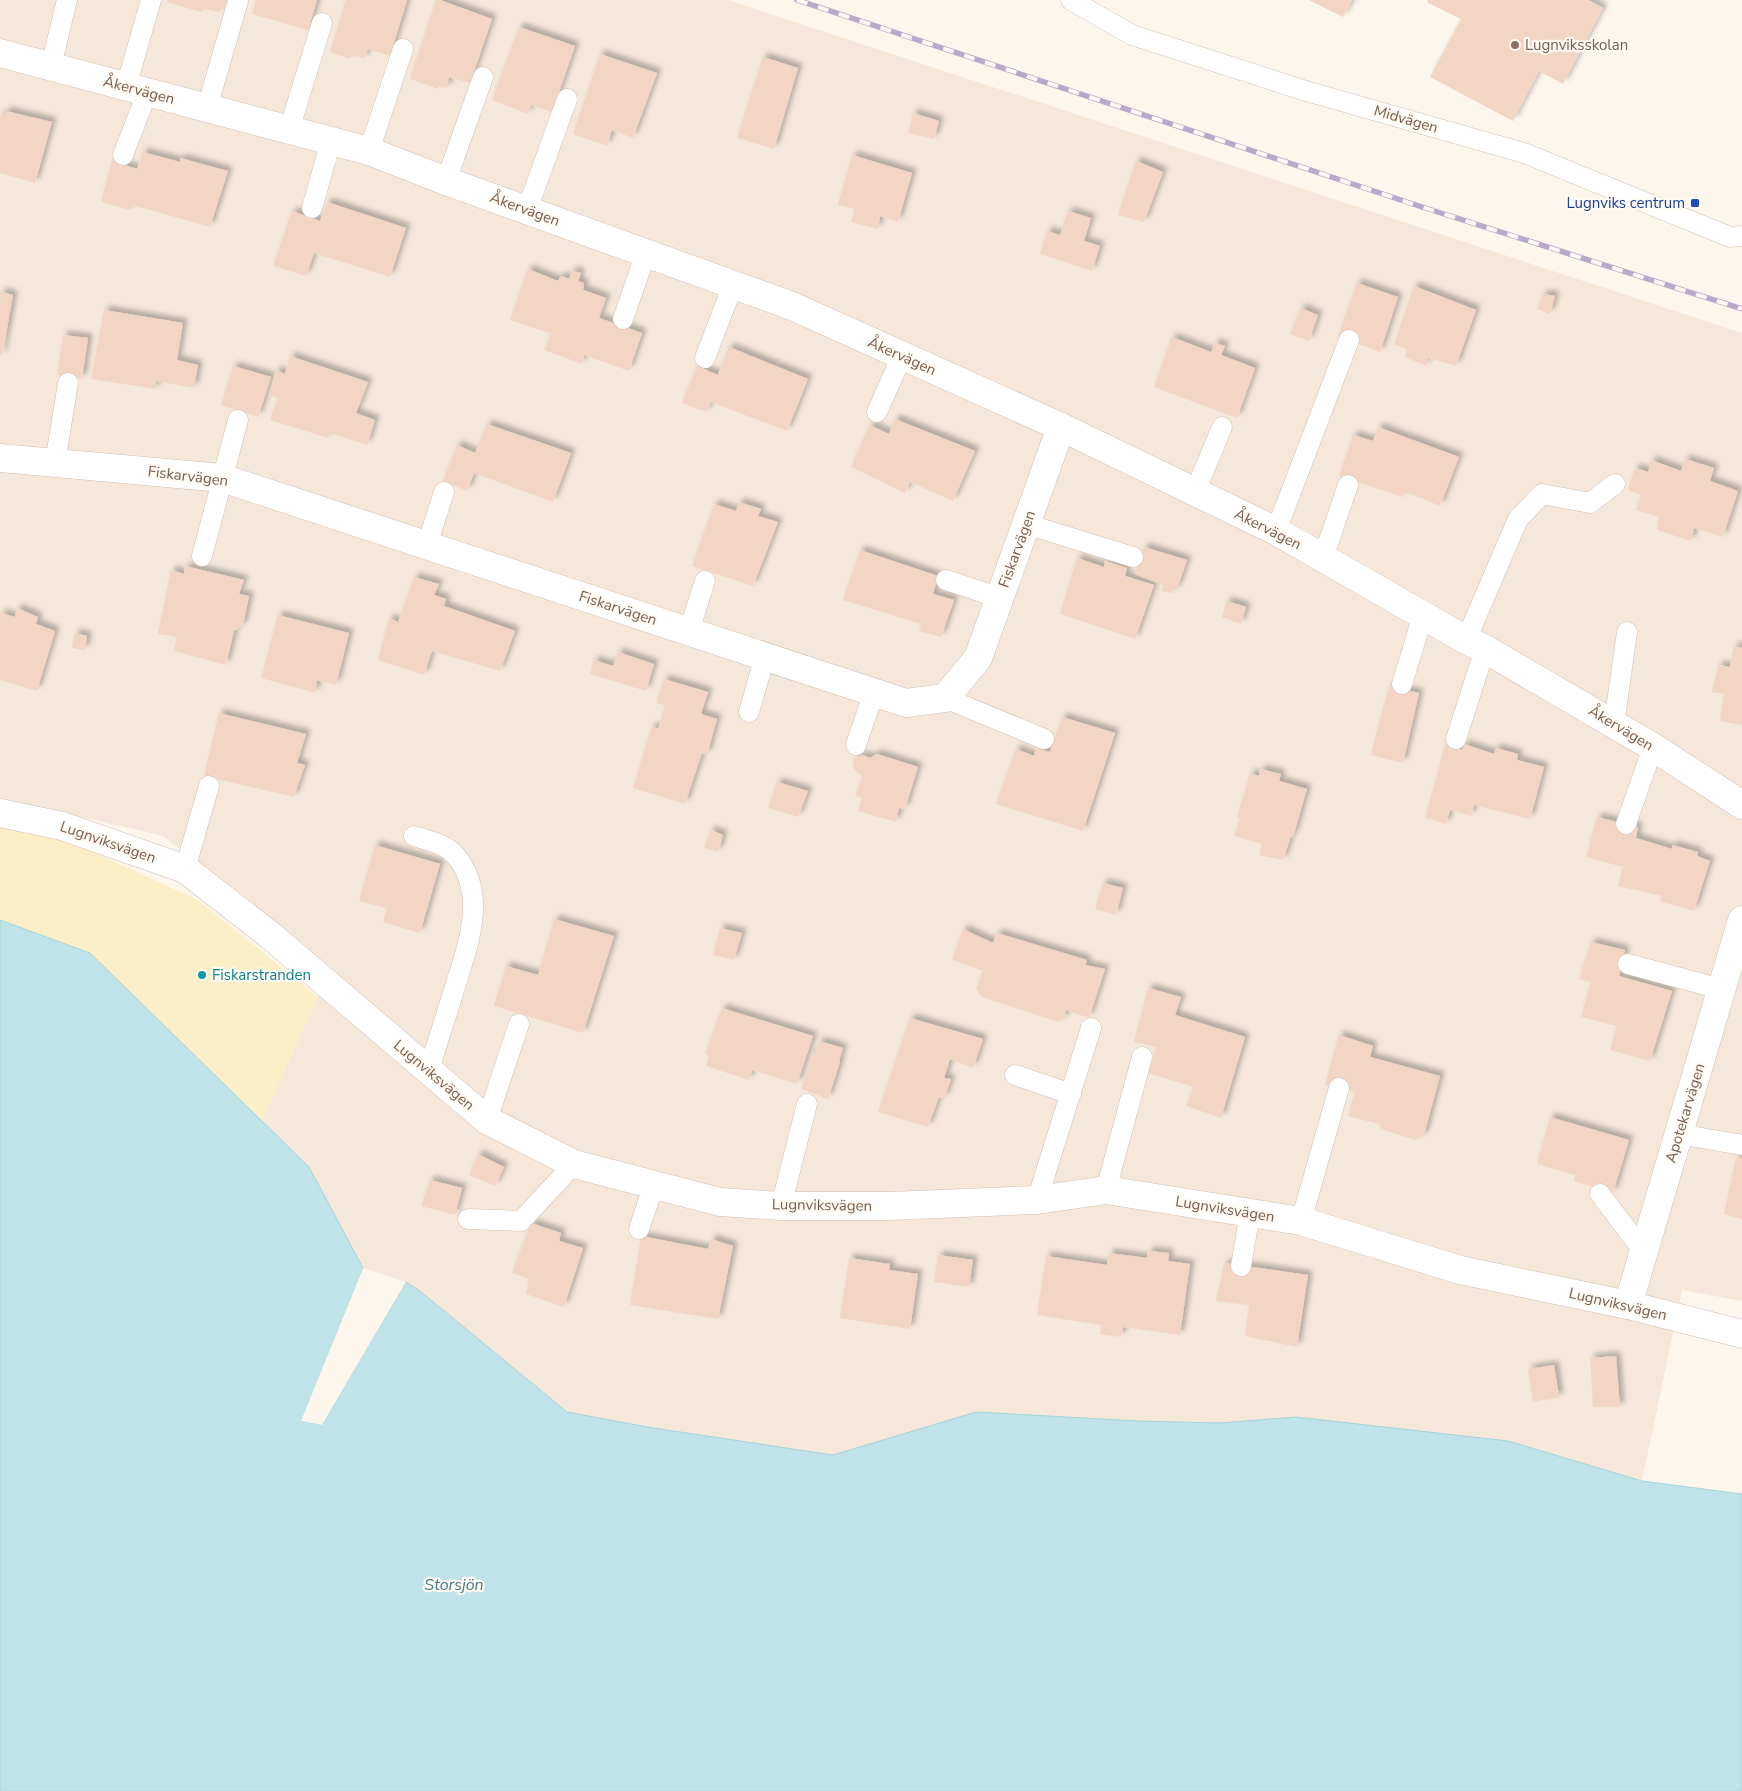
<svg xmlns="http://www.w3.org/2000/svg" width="1742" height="1791" font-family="'Nunito Sans',sans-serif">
	<defs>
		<filter id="shadow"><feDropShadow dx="4.5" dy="-4.5" stdDeviation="2.5" flood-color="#0004"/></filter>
	</defs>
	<rect width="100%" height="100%" fill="#fdf6ec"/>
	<path fill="#f5e8da" d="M0 0H728L1742 333V1301L1682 1290 1642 1481 1508 1441 1296 1417 1219 1423 1138 1421 976 1412 833 1455 647 1427 567 1412 420 1291 406 1282 363 1268 309 1167 262 1121 330 969 163 836 0 798Z"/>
	<path fill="#fcefc7" d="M0 826 62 838 198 900 318 997 262 1121 90 953 0 920Z"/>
	<path fill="#bfe3e8" stroke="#a5d3da" d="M0 920 90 953 309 1167 363 1268 302 1421 322 1425 406 1282 420 1291 567 1412 647 1427 833 1455 976 1412 1138 1421 1219 1423 1296 1417 1508 1441 1642 1481 1742 1494V1791H0Z"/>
	<path fill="#fdf6ec" d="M363 1268 365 1269 305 1419 320 1422 404 1282H406L322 1425 301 1421Z"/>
	<g fill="#f3d5c3" filter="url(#shadow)">
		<path d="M168 0H227L225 7 218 12 204 9 201 12 167 2Z"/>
		<path d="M256 0H317L308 30 252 14Z"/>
		<path d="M346 0H407L390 56 368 49 364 59 351 54 350 59 330 52Z"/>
		<path d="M436 0H440L492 19 470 83 449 77 447 88 439 86 438 89 410 79Z"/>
		<path d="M1309 0H1352L1343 17Z"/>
		<path d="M1427 0H1588L1603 8 1563 84 1539 71 1513 121 1430 77 1461 19 1428 3Z"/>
		<path d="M519 27 575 46 552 112 531 105 528 114 492 100Z"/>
		<path d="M600 54 657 73 633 138 612 130 607 146 573 134Z"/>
		<path d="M763 57 798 68 774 149 737 138Z"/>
		<path d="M6 111 52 122 35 183 0 173V114L5 116Z"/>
		<path d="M913 113 939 121 934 139 908 133Z"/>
		<path d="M143 152 180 162V158L228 171 210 227 133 205 130 210 101 202 112 161 137 169Z"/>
		<path d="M852 155 912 173 898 222 880 216 878 229 851 222 855 209 838 205Z"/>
		<path d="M1136 161 1163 172 1144 222 1118 215Z"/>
		<path d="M327 202 406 228 390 277 314 253 306 276 273 266 292 211 320 221Z"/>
		<path d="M1068 211 1091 218 1084 241 1100 246 1092 271 1040 254 1047 231 1060 235Z"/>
		<path d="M528 269 558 281 561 276 569 279 572 271 581 273 578 281 584 283 583 290 606 298 599 318 642 333 629 371 584 355 582 364 544 350 552 334 510 320Z"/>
		<path d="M1357 283 1398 297 1380 352 1338 336Z"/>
		<path d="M1414 286 1476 310 1456 366 1428 358 1426 366 1405 357 1407 349 1394 345Z"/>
		<path d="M0 292 13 295 2 356 0 355Z"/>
		<path d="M1543 294 1555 296 1550 314 1537 309Z"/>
		<path d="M1301 308 1318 315 1309 341 1290 334Z"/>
		<path d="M104 310 183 323 177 360 198 365 194 388 156 381V389L91 379Z"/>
		<path d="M63 335 88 338 82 379 57 375Z"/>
		<path d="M1172 337 1211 352 1215 343 1225 346 1221 355 1255 368 1237 418 1154 387Z"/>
		<path d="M729 347 808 379 787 431 711 402 706 412 682 403 697 366 718 375Z"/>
		<path d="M290 356 368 382 356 413 375 420 367 445 330 433 328 438 270 420 278 398 269 395 276 370 285 374Z"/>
		<path d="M233 366 271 377 258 417 221 405Z"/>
		<path d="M895 419 975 451 953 501 910 482 905 493 851 467 870 425 889 434Z"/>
		<path d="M487 424 571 453 553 502 474 473 467 491 443 481 457 445 475 453Z"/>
		<path d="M1378 427 1459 457 1440 506 1404 491 1403 497 1339 476 1353 435 1373 441Z"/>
		<path d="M1685 459 1714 468 1710 481 1738 491 1723 537 1694 528 1691 541 1657 530 1659 517 1636 510 1641 495 1628 490 1635 468 1648 472 1651 460 1681 471Z"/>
		<path d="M739 502 761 509 758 516 778 522 753 586 692 566 714 504 736 511Z"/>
		<path d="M1144 547 1187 560 1177 589 1172 588V593L1161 591 1163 585 1135 574Z"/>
		<path d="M860 550 938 576 933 594 954 600 941 637 919 631 921 624 843 600Z"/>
		<path d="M1077 558 1104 567 1105 561 1127 568 1125 576 1154 585 1135 639 1060 614Z"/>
		<path d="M185 566 244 580 239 594 249 596 243 625 234 631 226 665 174 651 177 637 158 634 171 570 184 574Z"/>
		<path d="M414 577 439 584 434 595 446 599 444 606 515 631 500 671 432 651 424 675 378 660 389 618 398 622Z"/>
		<path d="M1227 601 1246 607 1241 624 1222 617Z"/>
		<path d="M17 608 38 617 36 624 55 631 37 691 0 680V613L15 617Z"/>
		<path d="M278 615 349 633 336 685 317 680 315 693 261 678Z"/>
		<path d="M75 633 87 636 85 650 72 648Z"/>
		<path d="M1734 646 1742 648V725L1720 721 1724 694 1712 692 1718 665 1730 667Z"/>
		<path d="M618 652 654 664 646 691 590 674 594 660 613 666Z"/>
		<path d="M664 679 708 692 701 714 717 719 707 755 702 753 685 804 633 788 652 726 658 729 665 705 656 703Z"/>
		<path d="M1389 686 1419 693 1403 763 1371 755Z"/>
		<path d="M219 713 306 734 297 763 305 765 294 797 204 776Z"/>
		<path d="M1062 717 1115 733 1083 831 996 804 1016 749 1034 756 1036 748 1050 752Z"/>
		<path d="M1464 744 1494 754 1496 748 1518 754 1517 760 1544 767 1530 819 1474 805 1471 816 1450 810 1446 824 1425 818 1445 745 1462 750Z"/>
		<path d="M877 754 918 767 905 809 899 808 896 822 858 811 862 798 855 796 863 776 856 772 852 766 855 758 863 755 870 758Z"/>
		<path d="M1260 769 1281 774 1279 781 1307 789 1293 837 1291 836 1283 860 1259 855 1262 844 1234 836 1240 819 1237 818 1250 773 1259 776Z"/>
		<path d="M777 782 808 791 798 817 768 808Z"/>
		<path d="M1597 817 1638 827 1636 838 1672 849V845L1698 852 1697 856 1710 861 1694 911 1659 901 1662 896 1618 886 1623 867 1586 857Z"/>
		<path d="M711 830 723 835 718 852 704 848Z"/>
		<path d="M375 845 440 864 420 933 383 922 387 908 359 901Z"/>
		<path d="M1103 883 1123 888 1116 915 1095 909Z"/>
		<path d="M554 919 614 936 583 1033 494 1006 506 966 538 975Z"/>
		<path d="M720 928 742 933 734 960 713 955Z"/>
		<path d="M963 929 993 943 997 933 1087 960 1085 965 1105 969 1089 1018 1066 1010 1065 1017 1058 1022 982 997 976 989 983 971 952 960Z"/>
		<path d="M1591 942 1625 950 1619 976 1672 991 1650 1061 1610 1050 1617 1026 1581 1017 1591 982 1579 979Z"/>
		<path d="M1148 988 1181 997 1175 1015 1245 1037 1221 1118 1186 1106 1194 1087 1148 1073 1157 1047 1134 1042Z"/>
		<path d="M722 1008 813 1036 797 1084 752 1070 749 1080 706 1066 709 1056 705 1054Z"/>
		<path d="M910 1018 983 1039 973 1068 950 1059 944 1078 951 1079 944 1099 939 1097 928 1127 878 1112Z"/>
		<path d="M1339 1035 1373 1046 1370 1057 1440 1076 1424 1135 1415 1140 1381 1129 1379 1124 1348 1116 1355 1092 1325 1085Z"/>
		<path d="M819 1041 843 1048 839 1061 840 1062 828 1099 801 1089 813 1053 815 1054Z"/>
		<path d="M1550 1117 1629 1140 1613 1193 1574 1181 1575 1175 1537 1164Z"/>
		<path d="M478 1154 504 1167 495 1186 469 1175Z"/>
		<path d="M1736 1158 1742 1159V1219L1724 1214Z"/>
		<path d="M430 1180 462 1188 455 1215 421 1206Z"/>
		<path d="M531 1223 561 1233 559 1241 583 1248 564 1307 526 1294 529 1279 512 1273Z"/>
		<path d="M641 1236 708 1249 711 1239 733 1246 718 1319 630 1305Z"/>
		<path d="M1148 1251 1169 1253 1168 1261 1190 1264 1180 1335 1123 1327 1121 1337 1100 1334 1101 1325 1037 1315 1046 1256 1107 1265 1109 1253 1147 1258Z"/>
		<path d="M938 1255 973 1260 969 1287 934 1282Z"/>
		<path d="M849 1258 890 1264 889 1270 918 1274 910 1329 840 1318Z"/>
		<path d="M1224 1263 1308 1275 1297 1347 1245 1336 1249 1305 1216 1301Z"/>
		<path d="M1616 1356 1620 1407H1593L1590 1358Z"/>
		<path d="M1554 1365 1559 1397 1533 1402 1528 1369Z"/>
	</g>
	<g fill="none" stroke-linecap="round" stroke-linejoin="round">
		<defs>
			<g id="lane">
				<path d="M1071 0 1132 35 1306 91 1524 153 1730 237 1742 236"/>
				<path d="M51 66 67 0"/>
				<path d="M126 87 151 0"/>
				<path d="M207 108 238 1"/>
				<path d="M289 130 322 23"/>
				<path d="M369 151 403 49"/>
				<path d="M123 155 147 93"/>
				<path d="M446 181 483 77"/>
				<path d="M312 208 331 141"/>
				<path d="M527 210 567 99"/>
				<path d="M623 319 646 253"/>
				<path d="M705 358 733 285"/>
				<path d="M877 412 902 356"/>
				<path d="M55 463 68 383"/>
				<path d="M1195 492 1222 427"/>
				<path d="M1026 524 1133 557"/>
				<path d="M1276 531 1349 340"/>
				<path d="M427 545 444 492"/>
				<path d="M202 556 238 420"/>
				<path d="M1323 558 1348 485"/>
				<path d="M946 580 1000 598"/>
				<path d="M689 631 705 581"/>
				<path d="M1466 640 1518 519 1542 494 1590 503 1615 484"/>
				<path d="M1402 684 1423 615"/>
				<path d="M945 698 1044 739"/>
				<path d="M749 712 765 656"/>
				<path d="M1614 724 1627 632"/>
				<path d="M1456 739 1485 649"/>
				<path d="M856 745 874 692"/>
				<path d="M1626 824 1653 747"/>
				<path d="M414 836C427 840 446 844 455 855 489 895 467 947 454 990 446 1017 437 1043 429 1070"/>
				<path d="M185 869 209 786"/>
				<path d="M1628 964 1721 989"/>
				<path d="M1015 1075 1071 1094"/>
				<path d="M487 1120 519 1024"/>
				<path d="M1678 1134 1742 1145"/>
				<path d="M1106 1190 1142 1057"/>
				<path d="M1600 1194 1644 1252"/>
				<path d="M1037 1200 1091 1028"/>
				<path d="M781 1206 807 1104"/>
				<path d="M468 1219 521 1221 574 1164"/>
				<path d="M1301 1221 1339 1088"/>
				<path d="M639 1229 654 1185"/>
				<path d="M1241 1266 1250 1213"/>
			</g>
			<g id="street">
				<path d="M0 53 369 151 446 181 792 306 1061 427 1276 531 1466 640 1485 649 1653 747 1742 805"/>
				<path d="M0 458 222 478 906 703 945 698 978 658 1061 427"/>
				<path d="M0 813 62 826 185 869 271 936 487 1120 574 1164 720 1202 781 1206H889L1037 1200 1106 1190 1301 1221 1460 1270 1628 1305 1742 1334"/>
				<path d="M1628 1305 1742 920"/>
			</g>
		</defs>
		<use href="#lane" stroke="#d1beb0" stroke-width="21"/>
		<use href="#street" stroke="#d1beb0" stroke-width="29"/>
		<use href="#lane" stroke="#fff" stroke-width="20"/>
		<use href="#street" stroke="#fff" stroke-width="28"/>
		<defs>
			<path id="rail" d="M797 0 1419 206 1742 309"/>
		</defs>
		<use href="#rail" stroke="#b9a8c9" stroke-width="5.5"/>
		<use href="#rail" stroke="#fffaf3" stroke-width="4" stroke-dasharray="11" stroke-linecap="butt"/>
	</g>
	<circle fill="#8d6e63" stroke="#fffaf3" stroke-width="2" cx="1515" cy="45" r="5"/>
	<rect fill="#1a4fb4" stroke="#fffaf3" stroke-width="2" x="1690" y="198" width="10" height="10" rx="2.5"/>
	<circle fill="#0f9aa8" stroke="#fffaf3" stroke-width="2" cx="202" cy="975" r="5"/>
	<g text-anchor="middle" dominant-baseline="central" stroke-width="4.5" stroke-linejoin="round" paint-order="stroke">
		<g font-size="15" fill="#785e54" stroke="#fffaf3" text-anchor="start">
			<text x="1525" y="45">Lugnviksskolan</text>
		</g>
		<g font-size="15" fill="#7a5c4d" stroke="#fffaf3">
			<text transform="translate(139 90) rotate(15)">Åkervägen</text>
			<text transform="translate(1406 119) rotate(16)">Midvägen</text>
			<text transform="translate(525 209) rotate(20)">Åkervägen</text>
			<text transform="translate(902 356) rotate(24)">Åkervägen</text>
			<text transform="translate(188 476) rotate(7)">Fiskarvägen</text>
			<text transform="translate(1268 529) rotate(27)">Åkervägen</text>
			<text transform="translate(1017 549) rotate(-70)">Fiskarvägen</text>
			<text transform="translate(618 608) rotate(18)">Fiskarvägen</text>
			<text transform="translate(1621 728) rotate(31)">Åkervägen</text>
			<text transform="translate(108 842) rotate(19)">Lugnviksvägen</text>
			<text transform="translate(434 1075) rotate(40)">Lugnviksvägen</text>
			<text transform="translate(1685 1113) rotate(-73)">Apotekarvägen</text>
			<text transform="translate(822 1205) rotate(1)">Lugnviksvägen</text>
			<text transform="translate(1225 1209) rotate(9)">Lugnviksvägen</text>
			<text transform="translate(1618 1304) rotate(13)">Lugnviksvägen</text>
		</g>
		<g font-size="15" fill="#164399" stroke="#fffaf3" text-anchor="end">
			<text x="1685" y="203">Lugnviks centrum</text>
		</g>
		<g font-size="15" fill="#0d838f" stroke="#fffaf3" text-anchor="start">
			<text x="212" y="975">Fiskarstranden</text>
		</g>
		<g font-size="16" font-style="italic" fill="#437c86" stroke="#fffaf3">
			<text x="454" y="1585">Storsjön</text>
		</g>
	</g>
</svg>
